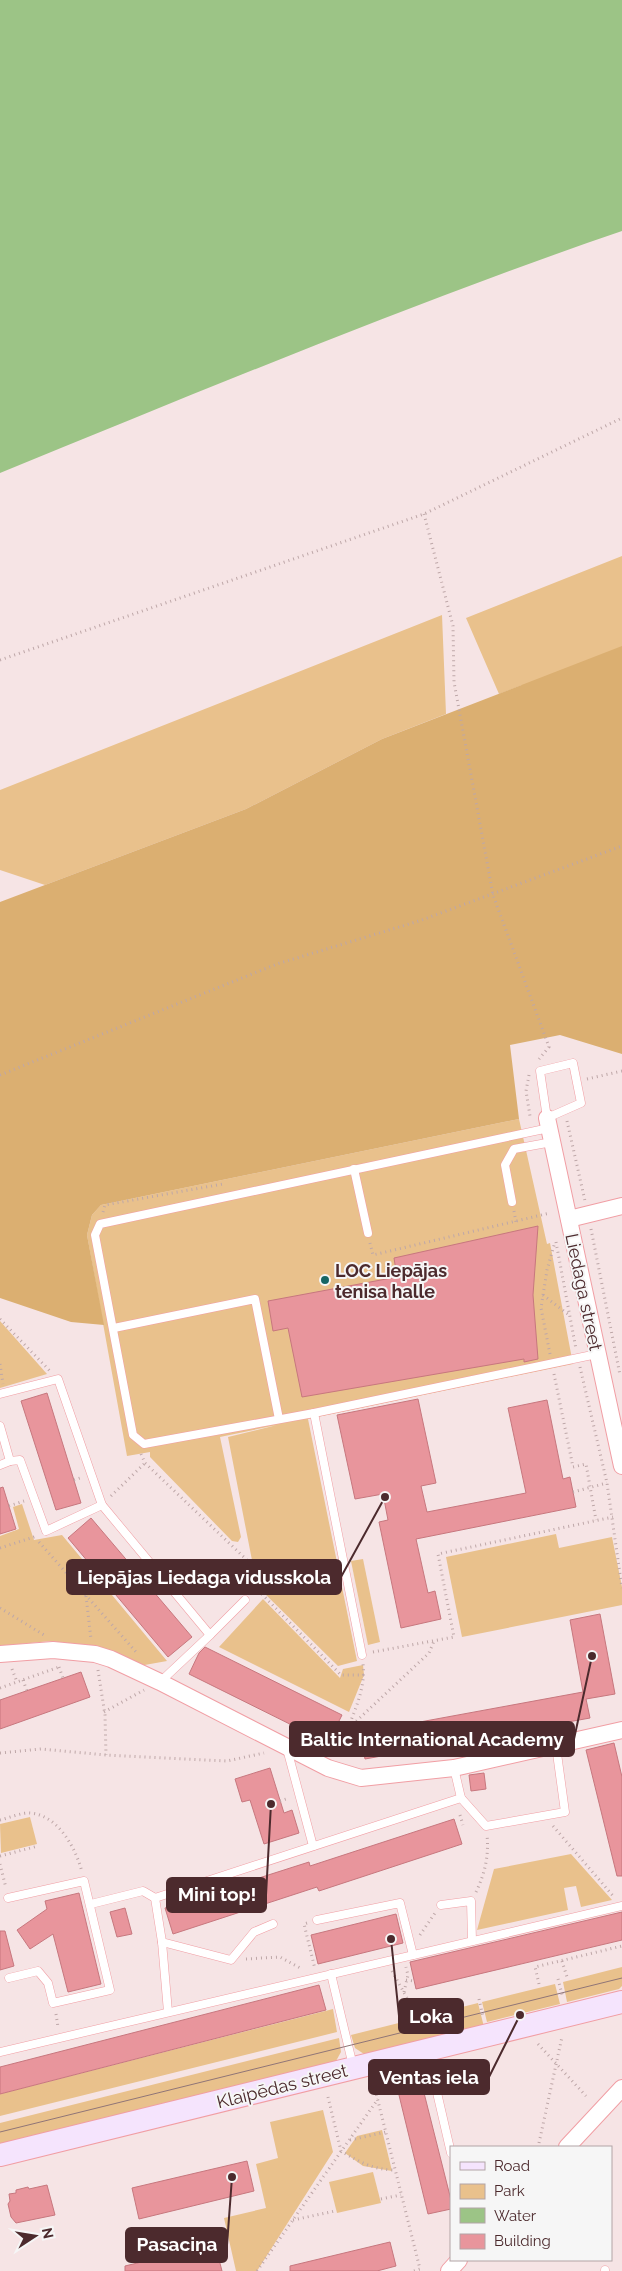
<svg xmlns="http://www.w3.org/2000/svg" width="622" height="2271" font-family="Raleway,sans-serif">
	<rect width="100%" height="100%" fill="#f6e4e5"/>
	<g fill="#e9c18c">
		<path d="M622 556V763L522 685 499 694 466 618Z"/>
		<path d="M442 615 446 714 382 739 246 809 45 885 0 870V790Z"/>
		<path d="M519 1119 547 1244 550 1243 573 1364 308 1419 357 1661 338 1666 257 1586 228 1437 277 1425 220 1437 241 1537 238 1542 232 1541 150 1457V1452L127 1456 87 1235 92 1215 101 1205Z"/>
		<path d="M0 1321 47 1374 0 1388Z"/>
		<path d="M22 1504 34 1540 62 1535 167 1661 139 1666 103 1649 51 1641 0 1646V1536L19 1529 13 1507Z"/>
		<path d="M556 1534 559 1548 612 1537 622 1587V1605L462 1637 446 1557Z"/>
		<path d="M363 1559 380 1642 368 1645 351 1561Z"/>
		<path d="M263 1599 340 1678 343 1669 363 1665 364 1675 349 1712 219 1647Z"/>
		<path d="M30 1817 37 1844 1 1853 0 1824Z"/>
		<path d="M571 1854 612 1900 581 1907 576 1886 564 1888 568 1910 477 1930 494 1869Z"/>
		<path d="M622 1967V1986L619 1989 567 2002 563 1982Z"/>
		<path d="M555 1984 560 2004 487 2022 482 2002Z"/>
		<path d="M478 2003 484 2027 364 2054 355 2048 351 2035Z"/>
		<path d="M333 2009 337 2032 0 2116V2094Z"/>
		<path d="M339 2038 341 2052 336 2061 0 2145V2123Z"/>
		<path d="M323 2110 333 2152 257 2271H236L224 2218 266 2208 256 2164 278 2158 270 2122Z"/>
		<path d="M382 2130 392 2171 363 2166 345 2153 357 2136Z"/>
		<path d="M373 2172 381 2203 337 2213 329 2182Z"/>
	</g>
	<path fill="#dbaf71" d="M622 646V1054L560 1035 510 1045 519 1119 101 1205 92 1215 87 1235 104 1325 71 1322 0 1298V902L246 809 382 739Z"/>
	<path fill="#9cc486" d="M0 0H622V231C412 303 206 389 0 473Z"/>
	<g fill="#e8959c" stroke="#c7777e">
		<path d="M538 1226 533 1295 538 1359 524 1362V1359L302 1397 288 1328 273 1331 268 1301 397 1277 394 1258Z"/>
		<path d="M47 1393 81 1503 56 1510 21 1401Z"/>
		<path d="M418 1399 436 1483 421 1486 427 1512 526 1493 508 1408 547 1400 563 1479 570 1477 576 1507 416 1539 428 1593 435 1591 441 1619 401 1628 379 1522 388 1520 383 1494 355 1499 337 1415Z"/>
		<path d="M3 1487 16 1529 0 1534V1488Z"/>
		<path d="M91 1518 192 1637 168 1657 68 1538Z"/>
		<path d="M600 1614 615 1694 586 1699 590 1718 365 1759 360 1733 583 1692 570 1620Z"/>
		<path d="M205 1647 342 1715 328 1743 189 1674 199 1653Z"/>
		<path d="M81 1672 90 1697 0 1729V1700Z"/>
		<path d="M614 1743 622 1777V1876H617L586 1750Z"/>
		<path d="M270 1768 284 1813 292 1810 299 1833 264 1844 250 1800 242 1802 235 1779Z"/>
		<path d="M484 1773 486 1789 471 1791 469 1775Z"/>
		<path d="M454 1819 462 1844 319 1891 317 1887 173 1934 165 1908 309 1862 310 1866Z"/>
		<path d="M79 1893 101 1984 68 1992 53 1934 30 1949 17 1930 47 1909 45 1901Z"/>
		<path d="M125 1908 132 1934 117 1937 110 1912Z"/>
		<path d="M622 1912V1940L416 1989 410 1962Z"/>
		<path d="M396 1914 403 1943 318 1964 311 1935Z"/>
		<path d="M0 1931H5L14 1966 0 1970Z"/>
		<path d="M319 1985 326 2010 0 2094V2067Z"/>
		<path d="M422 2085 451 2200V2209L428 2214 398 2091Z"/>
		<path d="M247 2161 254 2191 139 2219 132 2188Z"/>
		<path d="M47 2185 55 2215 16 2223 11 2217 8 2204 10 2201 9 2194 16 2193V2190L28 2187 29 2189Z"/>
		<path d="M390 2242 396 2266 377 2271H290V2266Z"/>
		<path d="M215 2244 222 2271H125V2266Z"/>
	</g>
	<g fill="none" stroke-linecap="round" stroke-linejoin="round">
		<defs>
			<g id="lane">
				<path d="M573 1063 581 1103 547 1118 540 1071Z"/>
				<path d="M549 1128 100 1224 95 1235 133 1435 144 1444 314 1413 597 1354"/>
				<path d="M354 1169 368 1233"/>
				<path d="M512 1202 505 1165 514 1149 552 1142"/>
				<path d="M114 1328 255 1299 279 1419"/>
				<path d="M0 1394 58 1379 102 1505 210 1635 245 1600"/>
				<path d="M314 1413 362 1655"/>
				<path d="M0 1426 10 1461 0 1465"/>
				<path d="M10 1461 20 1460 46 1531 102 1505"/>
				<path d="M160 1682 210 1635"/>
				<path d="M287 1749 313 1846"/>
				<path d="M454 1768 461 1798"/>
				<path d="M8 1898 84 1881 110 1990 53 2003 48 1983 38 1971 9 1978"/>
				<path d="M91 1904 143 1891 155 1898"/>
				<path d="M441 1905 471 1901 472 1941"/>
				<path d="M317 1920 400 1903 413 1955"/>
				<path d="M162 1942 231 1960 254 1932 273 1924"/>
				<path d="M331 1974 353 2066"/>
				<path d="M168 2012 162 1942 155 1898 461 1798 486 1826 565 1812 556 1746"/>
				<path d="M0 2052 622 1906"/>
				<path d="M435 2084 451 2153"/>
				<path d="M605 2270V2271"/>
			</g>
			<g id="street">
				<path d="M547 1118 622 1466"/>
				<path d="M569 1219 622 1206"/>
				<path d="M0 1654 53 1650 95 1654 111 1659 160 1682 328 1768 361 1778 454 1768 622 1730"/>
				<path d="M567 2147 622 2088"/>
				<path d="M449 2271 459 2260"/>
			</g>
			<path id="secondary" d="M0 2155 622 2002"/>
		</defs>
		<use href="#lane" stroke="#f19ea4" stroke-width="9"/>
		<use href="#street" stroke="#f19ea4" stroke-width="18"/>
		<use href="#secondary" stroke="#f19ea4" stroke-width="24"/>
		<g stroke="#bea7a8" stroke-width="3" stroke-dasharray="1 4" stroke-linecap="butt">
			<path d="M424 514 453 626 454 682 493 895 549 1047 539 1059"/>
			<path d="M0 660 424 514 622 418"/>
			<path d="M0 1075 277 964 419 921 622 846"/>
			<path d="M529 1075 526 1091 530 1116"/>
			<path d="M587 1079 622 1071"/>
			<path d="M567 1121 585 1201"/>
			<path d="M514 1211 516 1222"/>
			<path d="M103 1212 105 1205 223 1184"/>
			<path d="M591 1229 620 1375"/>
			<path d="M556 1242 576 1349"/>
			<path d="M370 1243 373 1255 550 1213"/>
			<path d="M543 1295 569 1315"/>
			<path d="M0 1319 50 1371"/>
			<path d="M550 1354 541 1308 547 1270 555 1242"/>
			<path d="M0 1364 3 1384"/>
			<path d="M580 1367 607 1483 622 1588"/>
			<path d="M554 1374 573 1467 586 1464 596 1520"/>
			<path d="M141 1454 145 1463 249 1562 251 1583 341 1675H364"/>
			<path d="M74 1480 83 1477"/>
			<path d="M573 1492 607 1483"/>
			<path d="M111 1496 145 1463"/>
			<path d="M9 1506 24 1501"/>
			<path d="M39 1542 137 1653"/>
			<path d="M0 1548 37 1536"/>
			<path d="M86 1596 91 1639"/>
			<path d="M0 1608 44 1635"/>
			<path d="M373 1652 454 1637 438 1554 613 1517"/>
			<path d="M59 1667 63 1678"/>
			<path d="M12 1669 17 1682"/>
			<path d="M98 1670 105 1715 106 1755"/>
			<path d="M23 1680 27 1691"/>
			<path d="M0 1688 59 1667"/>
			<path d="M104 1712 144 1690"/>
			<path d="M349 1728 429 1653 434 1641"/>
			<path d="M0 1753 41 1749 106 1755 227 1761 264 1753"/>
			<path d="M335 1755C347 1730 367 1691 363 1664"/>
			<path d="M280 1801 289 1798"/>
			<path d="M460 1815 463 1825"/>
			<path d="M0 1820C9 1818 22 1812 31 1813 59 1816 76 1849 82 1872"/>
			<path d="M553 1826 614 1897"/>
			<path d="M0 1856 38 1846"/>
			<path d="M0 1864 6 1888"/>
			<path d="M476 1892C485 1873 489 1856 487 1835"/>
			<path d="M307 1923 304 1924 315 1969"/>
			<path d="M420 1935 435 1913"/>
			<path d="M246 1959 280 1957 302 1969"/>
			<path d="M562 1961 567 1977"/>
			<path d="M392 1971 417 2016"/>
			<path d="M558 1979 563 1998"/>
			<path d="M406 1980 414 1981"/>
			<path d="M539 1984 535 1967 622 1946"/>
			<path d="M404 1992 408 1975 406 1967"/>
			<path d="M479 1999 483 2017"/>
			<path d="M56 2014 58 2027"/>
			<path d="M538 2044 586 2096"/>
			<path d="M374 2085 420 2269 414 2271"/>
			<path d="M328 2097 341 2151C359 2162 374 2170 395 2170"/>
			<path d="M350 2140 386 2132"/>
			<path d="M539 2143 562 2037"/>
			<path d="M381 2199 401 2195"/>
			<path d="M293 2220 335 2211"/>
			<path d="M257 2271 378 2099"/>
		</g>
		<use href="#lane" stroke="#fff" stroke-width="8"/>
		<use href="#street" stroke="#fff" stroke-width="16"/>
		<use href="#secondary" stroke="#f5e4fd" stroke-width="22"/>
		<path stroke="#907577" stroke-width="1" d="M0 2132 622 1978"/>
	</g>
	<circle fill="#166564" stroke="#f6f6f6" stroke-width="2" cx="325" cy="1280" r="5"/>
	<g text-anchor="middle" dominant-baseline="central" stroke-width="4" stroke-linejoin="round" paint-order="stroke">
		<g font-size="18" font-weight="bold" fill="#4c2a2d" stroke="#f6f6f6" text-anchor="start">
			<text x="335" y="1270">LOC Liepājas<tspan x="335" dy="21">tenisa halle</tspan></text>
		</g>
		<g font-size="18" fill="#4c2a2d" stroke="#f6f6f6">
			<text transform="translate(584 1292) rotate(78)">Liedaga street</text>
			<text transform="translate(282 2086) rotate(-14)">Klaipēdas street</text>
		</g>
	</g>
	<path fill="none" stroke="#4c2a2d" stroke-width="2" d="M385 1497L341 1577M592 1656L574 1739M271 1804L266 1895M391 1939L399 2016M520 2015L489 2077M232 2177L227 2245"/>
	<g fill="#4c2a2d" stroke="#f6f6f6" stroke-width="2">
		<circle cx="385" cy="1497" r="5"/>
		<circle cx="592" cy="1656" r="5"/>
		<circle cx="271" cy="1804" r="5"/>
		<circle cx="391" cy="1939" r="5"/>
		<circle cx="520" cy="2015" r="5"/>
		<circle cx="232" cy="2177" r="5"/>
	</g>
	<g fill="#4c2a2d" stroke="#4c2a2d" stroke-width="2">
		<rect x="67" y="1560" width="274" height="34" rx="5"/>
		<rect x="290" y="1722" width="284" height="34" rx="5"/>
		<rect x="167" y="1878" width="99" height="34" rx="5"/>
		<rect x="399" y="1999" width="64" height="34" rx="5"/>
		<rect x="369" y="2060" width="120" height="34" rx="5"/>
		<rect x="126" y="2228" width="101" height="34" rx="5"/>
	</g>
	<g font-size="19" text-anchor="middle" font-weight="bold" fill="#fff">
		<text x="204" y="1584">Liepājas Liedaga vidusskola</text>
		<text x="432" y="1746">Baltic International Academy</text>
		<text x="217" y="1901">Mini top!</text>
		<text x="431" y="2023">Loka</text>
		<text x="429" y="2084">Ventas iela</text>
		<text x="177" y="2251">Pasaciņa</text>
	</g>
	<rect x="450" y="2146" width="162" height="115" fill="#f6f6f6" stroke="#b2a4a6"/>
	<rect x="460" y="2162" width="25" height="8" fill="#f5e4fd" stroke="#b2a4a6"/>
	<text x="494" y="2171" font-size="15" fill="#4c2a2d">Road</text>
	<rect x="460" y="2184" width="25" height="15" fill="#e9c18c" stroke="#b2a4a6"/>
	<text x="494" y="2196" font-size="15" fill="#4c2a2d">Park</text>
	<rect x="460" y="2208" width="25" height="15" fill="#9cc486" stroke="#b2a4a6"/>
	<text x="494" y="2221" font-size="15" fill="#4c2a2d">Water</text>
	<rect x="460" y="2234" width="25" height="15" fill="#e8959c" stroke="#b2a4a6"/>
	<text x="494" y="2246" font-size="15" fill="#4c2a2d">Building</text>
	<g transform="translate(35 2236) rotate(78)" stroke="#f6f6f6" stroke-width="4" paint-order="stroke">
	<path d="M0-4L9 19L0 12L-9 19Z" fill="#4c2a2d"/>
	<text y="-8" font-size="14" font-weight="bold" text-anchor="middle" fill="#4c2a2d">N</text>
	</g>
</svg>
